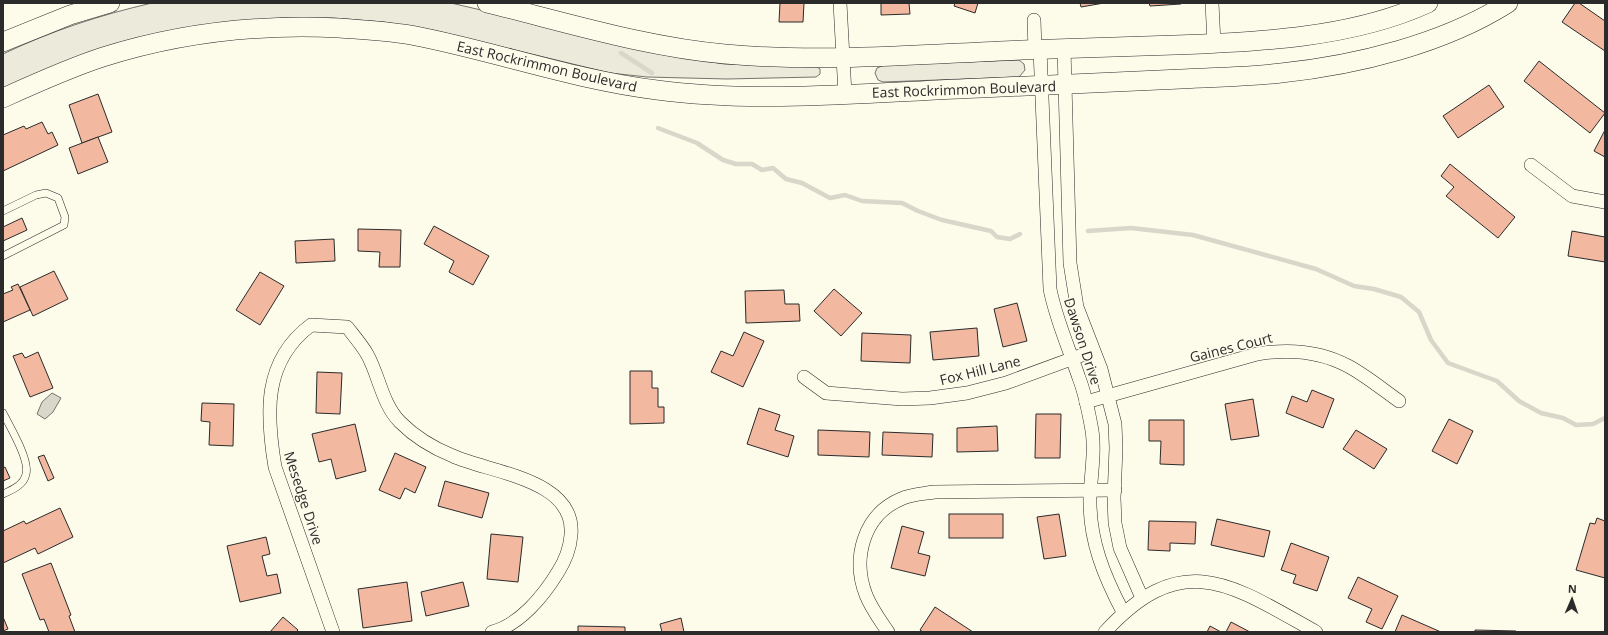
<svg xmlns="http://www.w3.org/2000/svg" width="1608" height="635" font-family="'Open Sans',sans-serif">
	<rect width="100%" height="100%" fill="#fdfbea"/>
	<g fill="#ecebdb" stroke="#74746e">
		<path d="M152 3H451L682 57 724 64 817 67 820 69V74L816 77 727 79 647 77 610 73 432 30 383 22 333 18H281L3 88V54C51 31 100 15 152 3Z"/>
		<path d="M1019 60 1024 64 1025 70 1019 77 883 82 878 80 875 73 877 68 884 65Z"/>
	</g>
	<path fill="#d8d7c9" stroke="#74746e" d="M52 393 61 398 53 412 45 419 37 414 42 402Z"/>
	<g fill="none" stroke-linecap="round" stroke-linejoin="round">
		<g stroke="#d8d7c9" stroke-width="4.5">
			<path d="M621 53 652 73"/>
			<path d="M658 128 697 143 723 160 736 164H752L762 170 773 168 786 179 802 183 830 198 845 195 862 201 902 203 918 211 942 220 991 231 997 237 1010 239 1020 234"/>
			<path d="M1088 231 1131 228 1193 235 1316 269 1354 286 1374 289 1401 297 1419 312 1431 340 1448 363 1497 381 1519 401 1541 413 1563 418 1576 425 1593 424 1605 418"/>
		</g>
	</g>
	<g fill="#f2b8a0" stroke="#2b2b2b">
		<path d="M780 3H804L803 22H779Z"/>
		<path d="M881 3H909L910 14 881 15Z"/>
		<path d="M955 3H978L975 13 954 6Z"/>
		<path d="M1080 3H1104L1081 7Z"/>
		<path d="M1149 3H1181V4L1150 6Z"/>
		<path d="M1575 3H1579L1605 21V51L1562 22Z"/>
		<path d="M1539 61 1605 113 1590 133 1524 81Z"/>
		<path d="M1489 85 1504 107 1458 138 1443 116Z"/>
		<path d="M98 94 112 132 82 143 69 105Z"/>
		<path d="M42 122 48 134 52 132 58 145 3 171V135L24 126 26 129Z"/>
		<path d="M1605 130V157L1594 151Z"/>
		<path d="M98 137 108 162 78 174 69 148Z"/>
		<path d="M1450 164 1515 217 1498 238 1446 196 1454 187 1441 176Z"/>
		<path d="M22 218 27 230 3 241V227Z"/>
		<path d="M434 226 489 256 473 285 449 272 454 261 424 244Z"/>
		<path d="M358 229 401 230 400 267H379L380 252 358 251Z"/>
		<path d="M1572 231 1605 237V262L1568 256Z"/>
		<path d="M334 239 335 261 296 263 295 241Z"/>
		<path d="M54 271 68 299 33 316 20 287Z"/>
		<path d="M260 272 284 286 260 325 236 310Z"/>
		<path d="M18 284 30 310 3 322V294L13 290 11 287Z"/>
		<path d="M834 289 862 313 841 336 814 311Z"/>
		<path d="M784 290 785 304H799L800 321 746 323 745 291Z"/>
		<path d="M1017 303 1027 341 1003 347 994 309Z"/>
		<path d="M977 328 979 356 933 360 930 332Z"/>
		<path d="M744 332 764 341 743 387 711 372 721 351 733 356Z"/>
		<path d="M862 333 911 335 910 363 861 361Z"/>
		<path d="M38 352 53 388 30 397 13 356 22 353 25 358Z"/>
		<path d="M630 371H652V388H658V407H664V423L630 424Z"/>
		<path d="M317 372 342 373 340 414 316 413Z"/>
		<path d="M1312 390 1334 399 1323 428 1286 413 1292 396 1307 402Z"/>
		<path d="M1253 399 1259 436 1231 440 1225 404Z"/>
		<path d="M202 403 234 404 233 446 209 445 210 422 201 421Z"/>
		<path d="M759 408 780 415 775 430 794 436 788 457 747 444Z"/>
		<path d="M1036 414H1061L1060 458H1035Z"/>
		<path d="M1449 419 1473 431 1457 464 1432 451Z"/>
		<path d="M1149 420H1184V465L1160 464 1161 441H1149Z"/>
		<path d="M355 424 366 471 336 479 331 459 319 462 312 434Z"/>
		<path d="M997 426 998 451 957 452V428Z"/>
		<path d="M818 430 870 432 869 457 818 455Z"/>
		<path d="M1356 430 1387 449 1374 469 1343 449Z"/>
		<path d="M883 432 933 434 932 457 882 455Z"/>
		<path d="M395 453 426 467 415 493 405 488 400 499 379 490Z"/>
		<path d="M44 455 54 478 48 481 38 457Z"/>
		<path d="M5 467 10 478 3 481V468Z"/>
		<path d="M445 481 489 493 482 518 438 506Z"/>
		<path d="M60 508 73 537 38 554 35 548 3 563V531L24 521 26 524Z"/>
		<rect x="949" y="514" width="54" height="24"/>
		<path d="M1059 514 1066 556 1044 559 1037 517Z"/>
		<path d="M1597 518 1605 521V578L1576 570 1590 523 1595 524Z"/>
		<path d="M1217 519 1270 531 1264 557 1211 545Z"/>
		<path d="M1149 521 1196 522 1195 544 1170 543V551L1148 550Z"/>
		<path d="M902 526 924 532 918 553 930 556 925 576 891 568Z"/>
		<path d="M491 534 523 537 518 582 487 579Z"/>
		<path d="M266 537 270 554 262 556 267 576 277 574 281 593 240 602 227 546Z"/>
		<path d="M1291 543 1329 557 1317 591 1293 583 1296 575 1281 570Z"/>
		<path d="M51 563 71 615 69 616 75 632H49L44 619 40 620 22 574Z"/>
		<path d="M1358 577 1398 596 1382 629 1366 622 1372 609 1348 598Z"/>
		<path d="M407 582 412 621 363 628 358 589Z"/>
		<path d="M463 582 469 606 426 616 421 592Z"/>
		<path d="M935 607 973 632H923L920 630Z"/>
		<path d="M1402 615 1441 632H1395Z"/>
		<path d="M3 617 8 629 3 631Z"/>
		<path d="M283 617 298 630 296 632H270Z"/>
		<path d="M681 618 684 632H662L660 624Z"/>
		<path d="M1231 622 1250 632H1226Z"/>
		<path d="M578 626 625 627V632H578Z"/>
		<path d="M1210 626 1221 632H1207Z"/>
		<path d="M1475 630 1516 631V632H1475Z"/>
	</g>
	<g fill="none" stroke-linecap="round" stroke-linejoin="round">
		<defs>
			<g id="lane">
				<path d="M3 211 36 195 46 193 58 198 65 217 64 225 3 256"/>
				<path d="M3 413C10 427 30 460 26 474 24 485 12 490 3 494"/>
			</g>
			<g id="street">
				<path d="M840 3 845 94"/>
				<path d="M1212 3 1214 43"/>
				<path d="M1034 20 1035 50"/>
				<path d="M1064 49 1070 263 1077 307 1101 369 1115 424 1116 448 1114 498 1115 523 1120 548 1142 598"/>
				<path d="M1040 50 1050 289C1056 320 1069 348 1079 378 1085 393 1088 409 1091 425 1096 448 1091 473 1090 497 1089 540 1104 576 1123 612"/>
				<path d="M1531 165 1572 196 1605 202"/>
				<path d="M804 377 826 393 902 399 930 398 967 393 1006 383 1093 351"/>
				<path d="M1086 402 1257 354C1287 349 1320 351 1348 366 1365 375 1382 389 1399 401"/>
				<path d="M333 632 275 467C266 413 263 361 311 325L347 327C354 336 361 344 367 354 379 375 382 404 400 422 415 437 433 448 453 456 491 473 576 479 571 535 570 548 565 561 558 572 544 595 520 625 492 632"/>
				<path d="M888 632C880 620 871 608 866 595 852 559 863 515 901 499 911 494 923 494 934 492L1115 490"/>
				<path d="M1105 632C1183 547 1232 585 1316 632"/>
			</g>
			<g id="secondary">
				<path d="M487 3C565 22 645 47 725 54 823 63 923 54 1022 50 1073 48 1124 47 1175 45 1257 42 1352 38 1428 3"/>
				<path d="M3 42 70 15 110 3"/>
				<path d="M3 98C36 83 69 68 103 57 179 33 260 24 339 28 365 30 391 31 416 36 497 52 575 80 657 90 761 104 876 92 981 88 1047 85 1114 82 1181 79 1214 77 1248 77 1281 73 1357 65 1443 44 1508 3"/>
			</g>
		</defs>
		<use href="#lane" stroke="#2b2b2b" stroke-width="8"/>
		<use href="#street" stroke="#2b2b2b" stroke-width="14"/>
		<use href="#secondary" stroke="#2b2b2b" stroke-width="20"/>
		<use href="#lane" stroke="#fdfbea" stroke-width="7"/>
		<use href="#street" stroke="#fdfbea" stroke-width="13"/>
		<use href="#secondary" stroke="#fdfbea" stroke-width="19"/>
	</g>
	<g text-anchor="middle" dominant-baseline="central" stroke-width="3" stroke-linejoin="round" paint-order="stroke">
		<g font-size="14" fill="#2b2b2b" stroke="#fdfbea">
			<text transform="translate(547 66) rotate(13)">East Rockrimmon Boulevard</text>
			<text transform="translate(964 89) rotate(-2)">East Rockrimmon Boulevard</text>
			<text transform="translate(1083 341) rotate(72)">Dawson Drive</text>
			<text transform="translate(1231 347) rotate(-14)">Gaines Court</text>
			<text transform="translate(980 370) rotate(-14)">Fox Hill Lane</text>
			<text transform="translate(304 498) rotate(72)">Mesedge Drive</text>
		</g>
	</g>
	<rect width="1608" height="635" fill="none" stroke="#2b2b2b" stroke-width="8"/>
	<g transform="translate(1572 599) rotate(2)" stroke="#fdfbea" stroke-width="3" paint-order="stroke">
	<path d="M0-3L7 15L0 10L-7 15Z" fill="#2b2b2b"/>
	<text y="-6" font-size="11" font-weight="bold" text-anchor="middle" fill="#2b2b2b">N</text>
	</g>
</svg>
